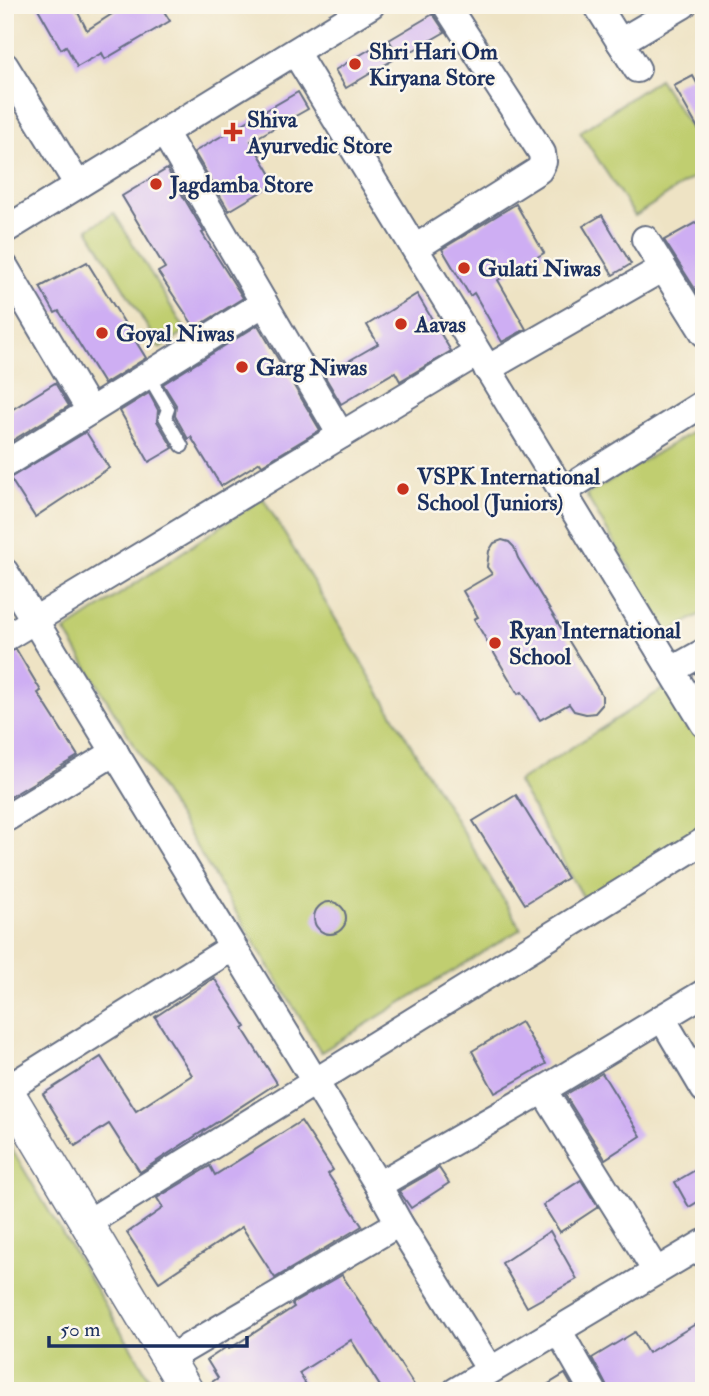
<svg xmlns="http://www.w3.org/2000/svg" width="709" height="1396" font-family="'IM FELL Double Pica',serif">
	<rect width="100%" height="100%" fill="#fbf7ec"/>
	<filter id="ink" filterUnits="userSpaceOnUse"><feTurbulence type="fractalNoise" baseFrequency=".0143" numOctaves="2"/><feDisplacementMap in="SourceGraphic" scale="14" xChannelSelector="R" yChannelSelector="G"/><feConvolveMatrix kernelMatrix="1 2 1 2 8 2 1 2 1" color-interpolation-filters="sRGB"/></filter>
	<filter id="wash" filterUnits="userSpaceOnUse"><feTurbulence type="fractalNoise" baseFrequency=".00686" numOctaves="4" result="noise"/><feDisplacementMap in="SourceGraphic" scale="28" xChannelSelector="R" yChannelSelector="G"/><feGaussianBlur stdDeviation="1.57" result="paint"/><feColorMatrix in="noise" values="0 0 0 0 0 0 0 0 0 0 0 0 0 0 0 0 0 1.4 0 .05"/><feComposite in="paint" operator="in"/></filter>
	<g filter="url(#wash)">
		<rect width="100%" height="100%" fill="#eee3c4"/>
		<g fill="#c0ce70" stroke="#6e7e67" stroke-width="2">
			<path d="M659 79 704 148V170L635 216 580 132Z"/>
			<path d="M114 213 186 331 160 348 88 229Z"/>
			<path d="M704 425V612L668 633 586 495Z"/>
			<path d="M263 498 521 929 321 1052 65 631Z"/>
			<path d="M666 687 704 745V828L585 900 518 782Z"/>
			<path d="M5 1138 157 1391H5Z"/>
		</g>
		<g id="blocks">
			<g fill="#ceaef3">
				<path d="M36 5H74L87 30 126 5H160L170 21 105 59 102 53 77 67 66 46 61 49Z"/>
				<path d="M433 14 445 32 400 58 389 40Z"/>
				<path d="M382 42 393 60 346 88 335 70Z"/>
				<path d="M693 76 704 96V139L674 86Z"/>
				<path d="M298 92 308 109 251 141 276 183 229 211 194 152Z"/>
				<path d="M167 169 204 232 202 233 243 298 195 328 158 272 165 268 122 196Z"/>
				<path d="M516 204 544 253 498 280 526 329 502 342 474 293 470 296 442 249Z"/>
				<path d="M602 215 631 264 613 275 583 226Z"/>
				<path d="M704 218V303L664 240Z"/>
				<path d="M87 262 146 358 104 384 59 311 55 313 40 287Z"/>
				<path d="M417 294 451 351 400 381 395 372 341 404 324 375 378 344 367 325Z"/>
				<path d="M258 325 320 430 262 465 260 462 221 486 191 437 188 439 175 416 176 405 163 384Z"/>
				<path d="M55 383 69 406 5 445V414Z"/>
				<path d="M149 393 158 410 157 421 173 448 149 462 120 411Z"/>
				<path d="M86 432 109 468 35 517 10 478Z"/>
				<path d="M502 540 509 542 514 547 518 558 602 695V705L595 713 586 714 574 711 569 704 540 720 522 692 518 694 474 619 478 617 463 591 492 574 487 567 489 551 494 543Z"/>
				<path d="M16 649 41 691 38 693 78 756 5 800V654Z"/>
				<path d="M516 795 567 878 525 904 473 821Z"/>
				<circle cx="330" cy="918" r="16"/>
				<path d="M214 978 246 1027 243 1029 277 1083 140 1172 109 1124 75 1146 43 1094 101 1057 136 1111 192 1075 155 1017Z"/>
				<path d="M521 1022 546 1064 495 1093 472 1051Z"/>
				<path d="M602 1073 641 1136 605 1159 565 1095Z"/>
				<path d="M301 1121 333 1170 328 1174 362 1226 275 1278 242 1227 159 1282 127 1233 163 1208 157 1198 210 1166 215 1175Z"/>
				<path d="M704 1165V1198L689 1207 675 1182Z"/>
				<path d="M439 1168 449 1183 411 1208 399 1191Z"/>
				<path d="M581 1180 598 1207 560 1232 543 1205Z"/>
				<path d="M550 1231 577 1279 527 1307 502 1263Z"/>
				<path d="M342 1275 418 1391H383L351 1340 299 1373 310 1391H205L204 1387 218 1378 207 1360 228 1346 229 1349 294 1307 292 1304Z"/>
				<path d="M704 1319V1391H609L592 1358 635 1332 648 1353Z"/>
				<path d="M565 1374 575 1391H537Z"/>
			</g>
		</g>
	</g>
	<g filter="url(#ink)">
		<use href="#blocks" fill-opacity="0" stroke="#656e82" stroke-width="2"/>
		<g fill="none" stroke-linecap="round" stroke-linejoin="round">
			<defs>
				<path id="service" d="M148 375 168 409 165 417 182 446"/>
				<g id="minor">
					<path d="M597 5 637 69"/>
					<path d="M620 42 683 5"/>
					<path d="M295 52 704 724"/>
					<path d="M5 66 78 185"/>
					<path d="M164 132 341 435"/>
					<path d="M5 230 371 5"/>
					<path d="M645 239 704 333"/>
					<path d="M415 248 539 170 543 162 542 153 446 5"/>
					<path d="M5 267 90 411"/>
					<path d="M487 369 663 268"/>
					<path d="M5 464 264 303"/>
					<path d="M562 492 704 403"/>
					<path d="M5 572 378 1185 399 1223 490 1370"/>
					<path d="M5 638 477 353"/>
					<path d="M672 670 704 652"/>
					<path d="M5 819 115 752"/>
					<path d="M704 993 662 1018 704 1089"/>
					<path d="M7 1089 233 947"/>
					<path d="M543 1090 662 1018"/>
					<path d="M378 1185 543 1090 656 1271"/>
					<path d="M87 1223 704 841"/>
					<path d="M558 1330 593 1391"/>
					<path d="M168 1359 399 1223"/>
					<path d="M456 1391 704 1243"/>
				</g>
				<path id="tertiary" d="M5 1087 187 1391"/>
			</defs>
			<use href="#service" stroke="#656e82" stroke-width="16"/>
			<use href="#minor" stroke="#656e82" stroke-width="30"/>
			<use href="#tertiary" stroke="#656e82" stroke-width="35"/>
			<use href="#service" stroke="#fff" stroke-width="12"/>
			<use href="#minor" stroke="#fff" stroke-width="26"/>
			<use href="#tertiary" stroke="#fff" stroke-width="32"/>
		</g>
	</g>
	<g fill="#c8321e" stroke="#fbf7ec" stroke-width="2.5">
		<circle cx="355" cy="64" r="7"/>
		<path d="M229.5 121.5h7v7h7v7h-7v7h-7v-7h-7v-7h7z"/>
		<circle cx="156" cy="184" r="7"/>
		<circle cx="464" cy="268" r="7"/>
		<circle cx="401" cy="324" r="7"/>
		<circle cx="102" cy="333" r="7"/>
		<circle cx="242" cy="367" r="7"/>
		<circle cx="403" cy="489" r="7"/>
		<circle cx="495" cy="643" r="7"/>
	</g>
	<g text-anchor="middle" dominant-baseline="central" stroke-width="5" stroke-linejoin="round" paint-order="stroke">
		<g font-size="23" font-weight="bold" fill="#1b2f5e" stroke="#fbf7ec" text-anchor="start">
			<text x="369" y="51">Shri Hari Om<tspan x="369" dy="26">Kiryana Store</tspan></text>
			<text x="247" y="119">Shiva<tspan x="247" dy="26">Ayurvedic Store</tspan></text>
			<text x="170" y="184">Jagdamba Store</text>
			<text x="478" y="268">Gulati Niwas</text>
			<text x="415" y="324">Aavas</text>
			<text x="116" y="333">Goyal Niwas</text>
			<text x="256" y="367">Garg Niwas</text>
			<text x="417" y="476">VSPK International<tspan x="417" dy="26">School (Juniors)</tspan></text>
			<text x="509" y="630">Ryan International<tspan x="509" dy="26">School</tspan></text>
		</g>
	</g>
	<rect width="709" height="1396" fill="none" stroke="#fbf7ec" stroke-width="28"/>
	<path d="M49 1336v10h198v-10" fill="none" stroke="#1b2f5e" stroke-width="3.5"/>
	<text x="60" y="1336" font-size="21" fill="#1b2f5e" stroke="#fbf7ec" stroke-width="5" paint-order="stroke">50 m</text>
</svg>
